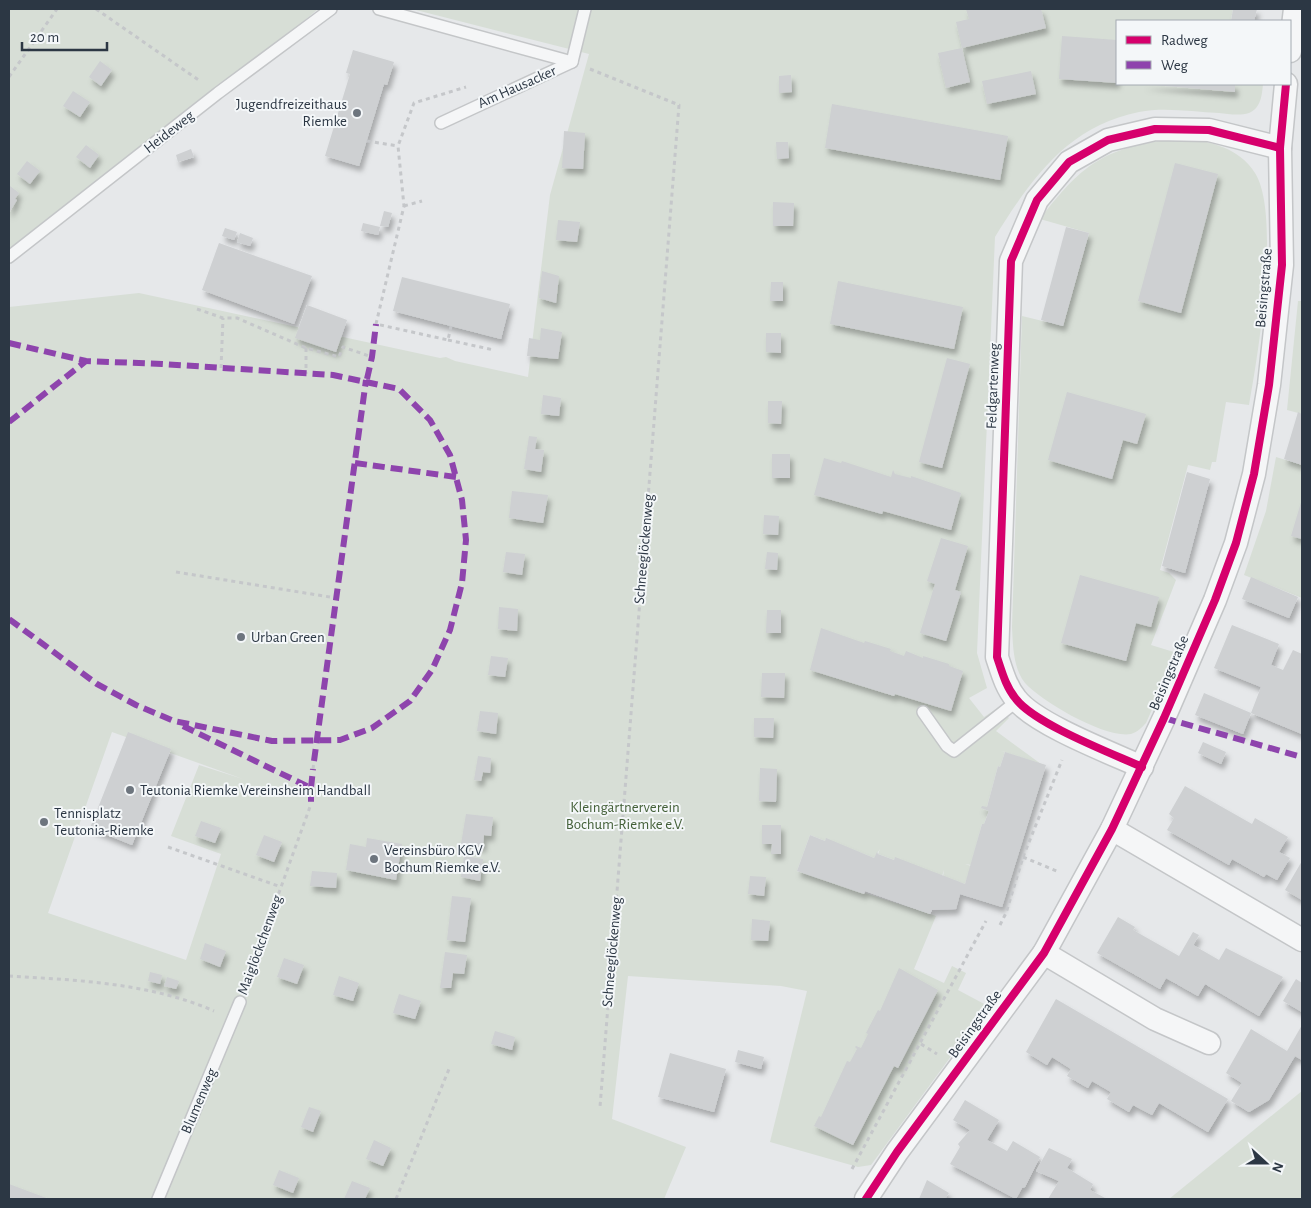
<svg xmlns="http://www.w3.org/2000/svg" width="1311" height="1208" font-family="'Alegreya Sans',sans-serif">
	<defs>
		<filter id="shadow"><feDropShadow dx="3" dy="5.5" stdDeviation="2.5" flood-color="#0004"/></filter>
	</defs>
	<rect width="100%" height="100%" fill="#e6e8ea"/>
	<g fill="#d7ded6" fill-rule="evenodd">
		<path d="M9 9H318L218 93 9 258Z"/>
		<path d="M412 9H1233L1231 20 1233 21H1117V84H1263C1262 95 1261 108 1249 113 1240 116 1228 114 1219 113 1193 112 1165 107 1139 112 1068 126 1031 179 995 237L977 653 987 688 969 698 984 717 999 707 1009 718 996 731 1041 764 1001 751 1005 752 1000 767 998 766 987 807 982 808 989 811 984 824H982L971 865 965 864 971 866 965 884 943 877 944 870 942 876 895 858 894 860 878 854 880 849 874 858 826 839 825 841 810 835 797 871 936 916 914 969 944 983 952 966 966 973 958 990 988 1006 871 1165 858 1167 770 1142 807 991 781 986 628 976 612 1119 686 1147 664 1199H9V307L139 293 440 358 446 357 455 361 528 377 550 195 589 54ZM112 732 243 779 199 765 171 836 221 854 186 960 48 913Z"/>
		<path d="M1183 138C1209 141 1240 148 1255 173 1281 214 1258 356 1249 405L1226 402 1216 462H1212L1210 470 1188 465 1160 570 1169 573 1176 580 1151 645 1177 653 1146 723C1142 727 1138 732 1131 734 1106 739 1042 702 1025 683 1013 668 1013 645 1012 627L1022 316 1063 326 1089 233 1040 219C1086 159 1107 147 1183 138Z"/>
		<path d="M1298 301H1302V414L1287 410Z"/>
		<path d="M1276 457 1302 465V598L1244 575 1266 511Z"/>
		<path d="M1302 1091V1198L1169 1199Z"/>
	</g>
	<g fill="#ced0d2" filter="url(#shadow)">
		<path d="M966 9H1041L1046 28 962 48 956 22 969 19Z"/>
		<path d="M1233 9H1257L1254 21H1231Z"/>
		<path d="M1062 36 1117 40V83L1059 79Z"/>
		<path d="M962 48 970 82 946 88 938 53Z"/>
		<path d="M353 50 394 62 387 85 384 84 359 166 325 156 350 74 346 73Z"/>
		<path d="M100 61 112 70 101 86 89 77Z"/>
		<path d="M1031 71 1036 94 987 104 982 81Z"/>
		<path d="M791 75 792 92 779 93V76Z"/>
		<path d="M1142 84H1235V92Z"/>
		<path d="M73 91 90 102 80 117 63 106Z"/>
		<path d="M832 104 1008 136 1000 180 825 148Z"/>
		<path d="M564 131 585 133 583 169 562 168Z"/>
		<path d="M776 142H788L789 158 777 159Z"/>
		<path d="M86 145 99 155 90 168 76 157Z"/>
		<path d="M191 149 194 157 178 162 176 155Z"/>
		<path d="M27 161 40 171 30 184 17 174Z"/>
		<path d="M1175 163 1218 174 1181 313 1138 301Z"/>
		<path d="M10 186 19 193 15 199 17 200 9 213Z"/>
		<path d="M773 202 794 203 793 226H773Z"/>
		<path d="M384 211 392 213 388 227 380 226Z"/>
		<path d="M558 220 580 222 577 242 556 240Z"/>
		<path d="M363 223 380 227 378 235 361 231Z"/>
		<path d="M1066 227 1089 233 1063 326 1041 320Z"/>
		<path d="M225 228 237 232 234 240 222 236Z"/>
		<path d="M240 233 253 238 250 246 237 242Z"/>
		<path d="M219 243 312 276 294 324 202 290Z"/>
		<path d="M542 271 559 276 556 303 539 298Z"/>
		<path d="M402 277 510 304 501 339 393 311Z"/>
		<path d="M838 281 963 307 954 349 830 324Z"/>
		<path d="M771 282H783V301H770Z"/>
		<path d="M307 305 347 320 336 352 295 338Z"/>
		<path d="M541 328 562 332 558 359 527 356 529 338 540 340Z"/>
		<path d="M766 333H781V353L766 352Z"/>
		<path d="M947 358 970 364 942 468 919 462Z"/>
		<path d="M1067 392 1146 414 1137 444 1123 440 1112 479 1048 460Z"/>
		<path d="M543 395 561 398 559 416 541 414Z"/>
		<path d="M768 401H782L781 424 768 423Z"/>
		<path d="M1298 412 1302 414V465L1284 459Z"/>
		<path d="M529 436 537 437 535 449 544 450 541 472 524 469Z"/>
		<rect x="772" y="454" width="18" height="24"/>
		<path d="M824 458 841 463 842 461 891 477 893 470 895 474 911 478V476L961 493 951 530 883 511 882 514 814 495Z"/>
		<path d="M1187 472 1210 479 1185 573 1162 566Z"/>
		<path d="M512 491 548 495 543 523 509 518Z"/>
		<path d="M1302 499V539L1291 536Z"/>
		<path d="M764 515 779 516 778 535 763 534Z"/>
		<path d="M941 538 968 546 955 590 961 592 946 641 920 633 935 584 927 581Z"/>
		<path d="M506 552 525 554 522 575 503 572Z"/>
		<path d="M767 552 778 553 777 570 765 569Z"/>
		<path d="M1080 575 1159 597 1151 627 1136 623 1126 661 1061 643Z"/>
		<path d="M1251 577 1298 597 1289 618 1242 599Z"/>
		<path d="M499 607 518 609 517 631 498 629Z"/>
		<path d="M767 610H781V633H766Z"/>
		<path d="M1232 625 1279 644 1271 665 1283 670 1293 650 1302 654V734L1251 713 1243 734 1195 715 1204 693 1251 713 1261 687 1214 668Z"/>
		<path d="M821 628 864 643 865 641 891 649 890 651 904 656 906 651 923 658V656L949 664V666L963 671 951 711 895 694 894 696 810 670Z"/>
		<path d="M491 656 508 658 505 677 488 675Z"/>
		<path d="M762 673H785L784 698 761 697Z"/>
		<path d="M480 711 498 713 496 734 477 731Z"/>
		<path d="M754 718H774L773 738 754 737Z"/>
		<path d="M128 732 171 749 132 845 90 828Z"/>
		<path d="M1203 742 1226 752 1221 764 1198 753Z"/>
		<path d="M1005 752 1046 765 1002 907 960 894 956 909 932 910 930 914 865 891 864 894 797 871 810 835 825 841 826 838 874 858 877 852 878 854 894 860 895 857 965 884 982 824H984L989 811 981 808 982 806 987 807 998 766 1000 767Z"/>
		<path d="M478 756 491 758 490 773 483 772 481 781 474 780Z"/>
		<path d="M760 768 777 769 776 802 759 801Z"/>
		<path d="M1185 786 1252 824 1255 818 1288 837 1279 852 1290 858 1277 880 1266 874 1264 877 1232 859 1229 865 1167 830 1174 818 1169 814Z"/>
		<path d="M466 814 493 817 491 836 484 835 483 847 461 844Z"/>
		<path d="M201 821 221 828 215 843 195 836Z"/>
		<path d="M762 825H781V854H771L772 844H762Z"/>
		<path d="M264 835 282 842 274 862 256 855Z"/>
		<path d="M367 838 402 844 396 880 346 870 350 844 366 847Z"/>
		<path d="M464 856 483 859 480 881 461 877Z"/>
		<path d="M1302 861V900L1285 890Z"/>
		<path d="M312 871 337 873 336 888 310 886Z"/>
		<path d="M750 876 766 877 764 896 748 894Z"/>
		<path d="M452 896 471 898 465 942 447 940Z"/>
		<path d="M1118 917 1135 927 1133 930 1179 956 1193 932 1199 935 1193 945 1219 960 1226 948 1283 977 1259 1016 1205 984 1198 996 1166 978 1160 989 1097 953Z"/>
		<path d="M752 919 770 921 768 941 751 940Z"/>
		<path d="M205 943 226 951 220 967 200 959Z"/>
		<path d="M445 952 467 955 464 974 453 973 451 988H440Z"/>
		<path d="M284 958 304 965 297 984 277 977Z"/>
		<path d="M899 968 938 990 898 1068 894 1066 853 1145 814 1126 819 1116 821 1117 847 1061 850 1062 857 1049 855 1047 856 1046 861 1048 868 1034 866 1033 878 1010 880 1011Z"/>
		<path d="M150 972 162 975 160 984 148 981Z"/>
		<path d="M339 976 359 983 353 1001 333 995Z"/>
		<path d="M167 977 179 981 176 989 164 986Z"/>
		<path d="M1296 979 1302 983V1012L1283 1001Z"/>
		<path d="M399 994 421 1001 415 1019 393 1013Z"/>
		<path d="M1056 999 1228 1099 1208 1132 1159 1103 1152 1115 1133 1105 1129 1112 1107 1099 1111 1092 1092 1081 1088 1088 1067 1076 1071 1069 1052 1057 1047 1065 1026 1052Z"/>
		<path d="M1302 1025V1060L1295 1056 1269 1100 1249 1112 1231 1101 1242 1083 1226 1073 1251 1029 1287 1051Z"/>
		<path d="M495 1031 515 1037 512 1050 491 1044Z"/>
		<path d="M738 1050 764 1057 761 1069 735 1062Z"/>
		<path d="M670 1053 726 1069 714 1112 658 1097Z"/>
		<path d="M965 1100 999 1120 987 1140 1007 1151 1013 1141 1040 1157 1025 1187 1022 1188 1016 1199 950 1164 960 1147 958 1144 970 1130 953 1120Z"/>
		<path d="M309 1107 321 1111 313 1132 301 1127Z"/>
		<path d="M374 1140 391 1148 383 1166 366 1159Z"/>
		<path d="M1049 1148 1072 1159 1067 1168 1093 1184 1090 1190 1107 1199H1048L1059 1181 1036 1171Z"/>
		<path d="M279 1170 299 1178 293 1193 273 1185Z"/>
		<path d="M927 1180 949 1193 945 1199H919Z"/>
		<path d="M352 1181 370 1188 365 1199H344Z"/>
		<path d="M9 1184 49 1199H9Z"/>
	</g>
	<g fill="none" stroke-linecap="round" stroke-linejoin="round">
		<defs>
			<g id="lane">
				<path d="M379 9 572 62"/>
				<path d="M441 123 572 62 585 9"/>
				<path d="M9 257 218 93 331 9"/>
				<path d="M923 712 947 746 954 751 1017 701"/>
				<path d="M158 1199 240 1002"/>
			</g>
			<g id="street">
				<path d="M1290 51 1295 9"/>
				<path d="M1142 767C1111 753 1035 724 1016 699 1006 687 1002 672 997 657L1011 261 1037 200 1069 162 1108 140 1155 129 1209 130 1280 148"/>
				<path d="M1112 829 1302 940"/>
				<path d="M1044 953 1155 1019 1209 1043"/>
				<path d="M866 1199 897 1152 1044 953 1112 829 1164 718 1215 600 1236 543 1254 474 1269 385 1282 265 1280 148 1286 84"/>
			</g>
		</defs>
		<use href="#lane" stroke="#c4c6c8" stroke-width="14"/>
		<use href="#street" stroke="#c4c6c8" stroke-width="25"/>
		<g stroke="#c5c7ca" stroke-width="3" stroke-dasharray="4 4" stroke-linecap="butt">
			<path d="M96 9 200 81"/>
			<path d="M590 69 679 105 600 1107"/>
			<path d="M9 77 57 9"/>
			<path d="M367 141 398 146"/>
			<path d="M404 206 422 201"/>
			<path d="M197 309 223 318H237L306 348 339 357 343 347 372 357"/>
			<path d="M451 326 448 340 376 324 404 206 398 146 414 103 466 87"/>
			<path d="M448 340 494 350"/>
			<path d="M306 348V374"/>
			<path d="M221 368 223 318"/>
			<path d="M176 572 336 598"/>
			<path d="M313 769 314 761"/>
			<path d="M168 847 281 887"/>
			<path d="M1023 857 1059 872"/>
			<path d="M1000 925 1006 913 1023 857 1062 760"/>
			<path d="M9 976C77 980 150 983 214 1011"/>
			<path d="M246 984 311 804"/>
			<path d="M921 1044 937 1054"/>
			<path d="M852 1169 986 921"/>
			<path d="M396 1199 449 1069"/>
		</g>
		<use href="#lane" stroke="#f5f6f7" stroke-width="11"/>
		<use href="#street" stroke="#f5f6f7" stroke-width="22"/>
		<g stroke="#8e44ad" stroke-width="6" stroke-dasharray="12 6" stroke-linecap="butt">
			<path d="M9 343 86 361 162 364 333 375 399 389 430 420 450 455 462 500 466 540 462 583 450 630 432 670 410 701 372 728 340 740 272 741 174 721 136 705 97 684 9 619"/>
			<path d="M367 379 372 357 376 324"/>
			<path d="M9 422 86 361"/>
			<path d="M355 463 456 477"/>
			<path d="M1164 718 1302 757"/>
			<path d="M183 726 311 788V804"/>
			<path d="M314 761 366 380"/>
			<path d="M311 788 313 769"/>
		</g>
		<defs>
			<g id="cycleway">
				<path d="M1142 767C1111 753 1035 724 1016 699 1006 687 1002 672 997 657L1011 261 1037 200 1069 162 1108 140 1155 129 1209 130 1280 148"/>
				<path d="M866 1199 897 1152 1044 953 1112 829 1164 718 1215 600 1236 543 1254 474 1269 385 1282 265 1280 148 1286 84"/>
			</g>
		</defs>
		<use href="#cycleway" stroke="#f4f7f9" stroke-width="11"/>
		<use href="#cycleway" stroke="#d6006c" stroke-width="8"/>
	</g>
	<g fill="#6d757e" stroke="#f4f7f9" stroke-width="2">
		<circle cx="357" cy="113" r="5"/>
		<circle cx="241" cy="637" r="5"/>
		<circle cx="130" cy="790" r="5"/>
		<circle cx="44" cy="822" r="5"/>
		<circle cx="374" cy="859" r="5"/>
	</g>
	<g text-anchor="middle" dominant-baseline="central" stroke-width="4" stroke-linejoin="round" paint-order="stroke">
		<g font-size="15" fill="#2c3744" stroke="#f4f7f9">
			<text transform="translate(517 87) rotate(-24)">Am Hausacker</text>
			<text transform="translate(169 132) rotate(-38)">Heideweg</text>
			<text transform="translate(1264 288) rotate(-85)">Beisingstraße</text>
			<text transform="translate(993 386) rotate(-88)">Feldgartenweg</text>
			<text transform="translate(644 549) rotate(-85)">Schneeglöckenweg</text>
			<text transform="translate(1169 673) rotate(-67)">Beisingstraße</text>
			<text transform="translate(260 945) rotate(-70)">Maiglöckchenweg</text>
			<text transform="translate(612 952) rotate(-85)">Schneeglöckenweg</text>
			<text transform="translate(975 1024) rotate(-54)">Beisingstraße</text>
			<text transform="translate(199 1101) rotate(-67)">Blumenweg</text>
		</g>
		<g font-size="15" fill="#2c3744" stroke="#f4f7f9" text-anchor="start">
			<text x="347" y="104" text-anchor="end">Jugendfreizeithaus<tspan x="347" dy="17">Riemke</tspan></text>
			<text x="251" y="637">Urban Green</text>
			<text x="140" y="790">Teutonia Riemke Vereinsheim Handball</text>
			<text x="54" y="813">Tennisplatz<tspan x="54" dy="17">Teutonia-Riemke</tspan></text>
			<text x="384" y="850">Vereinsbüro KGV<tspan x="384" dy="17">Bochum Riemke e.V.</tspan></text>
		</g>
		<g font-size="15" fill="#446039" stroke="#f4f7f9">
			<text x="625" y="807">Kleingärtnerverein<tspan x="625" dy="17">Bochum-Riemke e.V.</tspan></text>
		</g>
	</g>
	<rect width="1311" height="1208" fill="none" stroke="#2c3744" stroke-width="20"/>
	<rect x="1116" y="20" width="175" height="65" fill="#f4f7f9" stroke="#a4aab1"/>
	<rect x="1126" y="36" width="25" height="8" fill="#d6006c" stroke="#a4aab1"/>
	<text x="1161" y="45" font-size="15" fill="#2c3744">Radweg</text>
	<rect x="1126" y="61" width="25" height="8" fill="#8e44ad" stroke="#a4aab1"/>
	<text x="1161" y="70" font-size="15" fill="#2c3744">Weg</text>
	<g transform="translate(1266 1163) rotate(111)" stroke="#f4f7f9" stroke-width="4" paint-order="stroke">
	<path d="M0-4L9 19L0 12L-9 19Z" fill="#2c3744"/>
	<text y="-8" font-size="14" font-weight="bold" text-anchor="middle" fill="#2c3744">N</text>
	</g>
	<path d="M22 42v8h85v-8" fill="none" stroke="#2c3744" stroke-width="2.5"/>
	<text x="30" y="42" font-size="15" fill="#2c3744" stroke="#f4f7f9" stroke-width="4" paint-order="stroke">20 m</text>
</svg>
